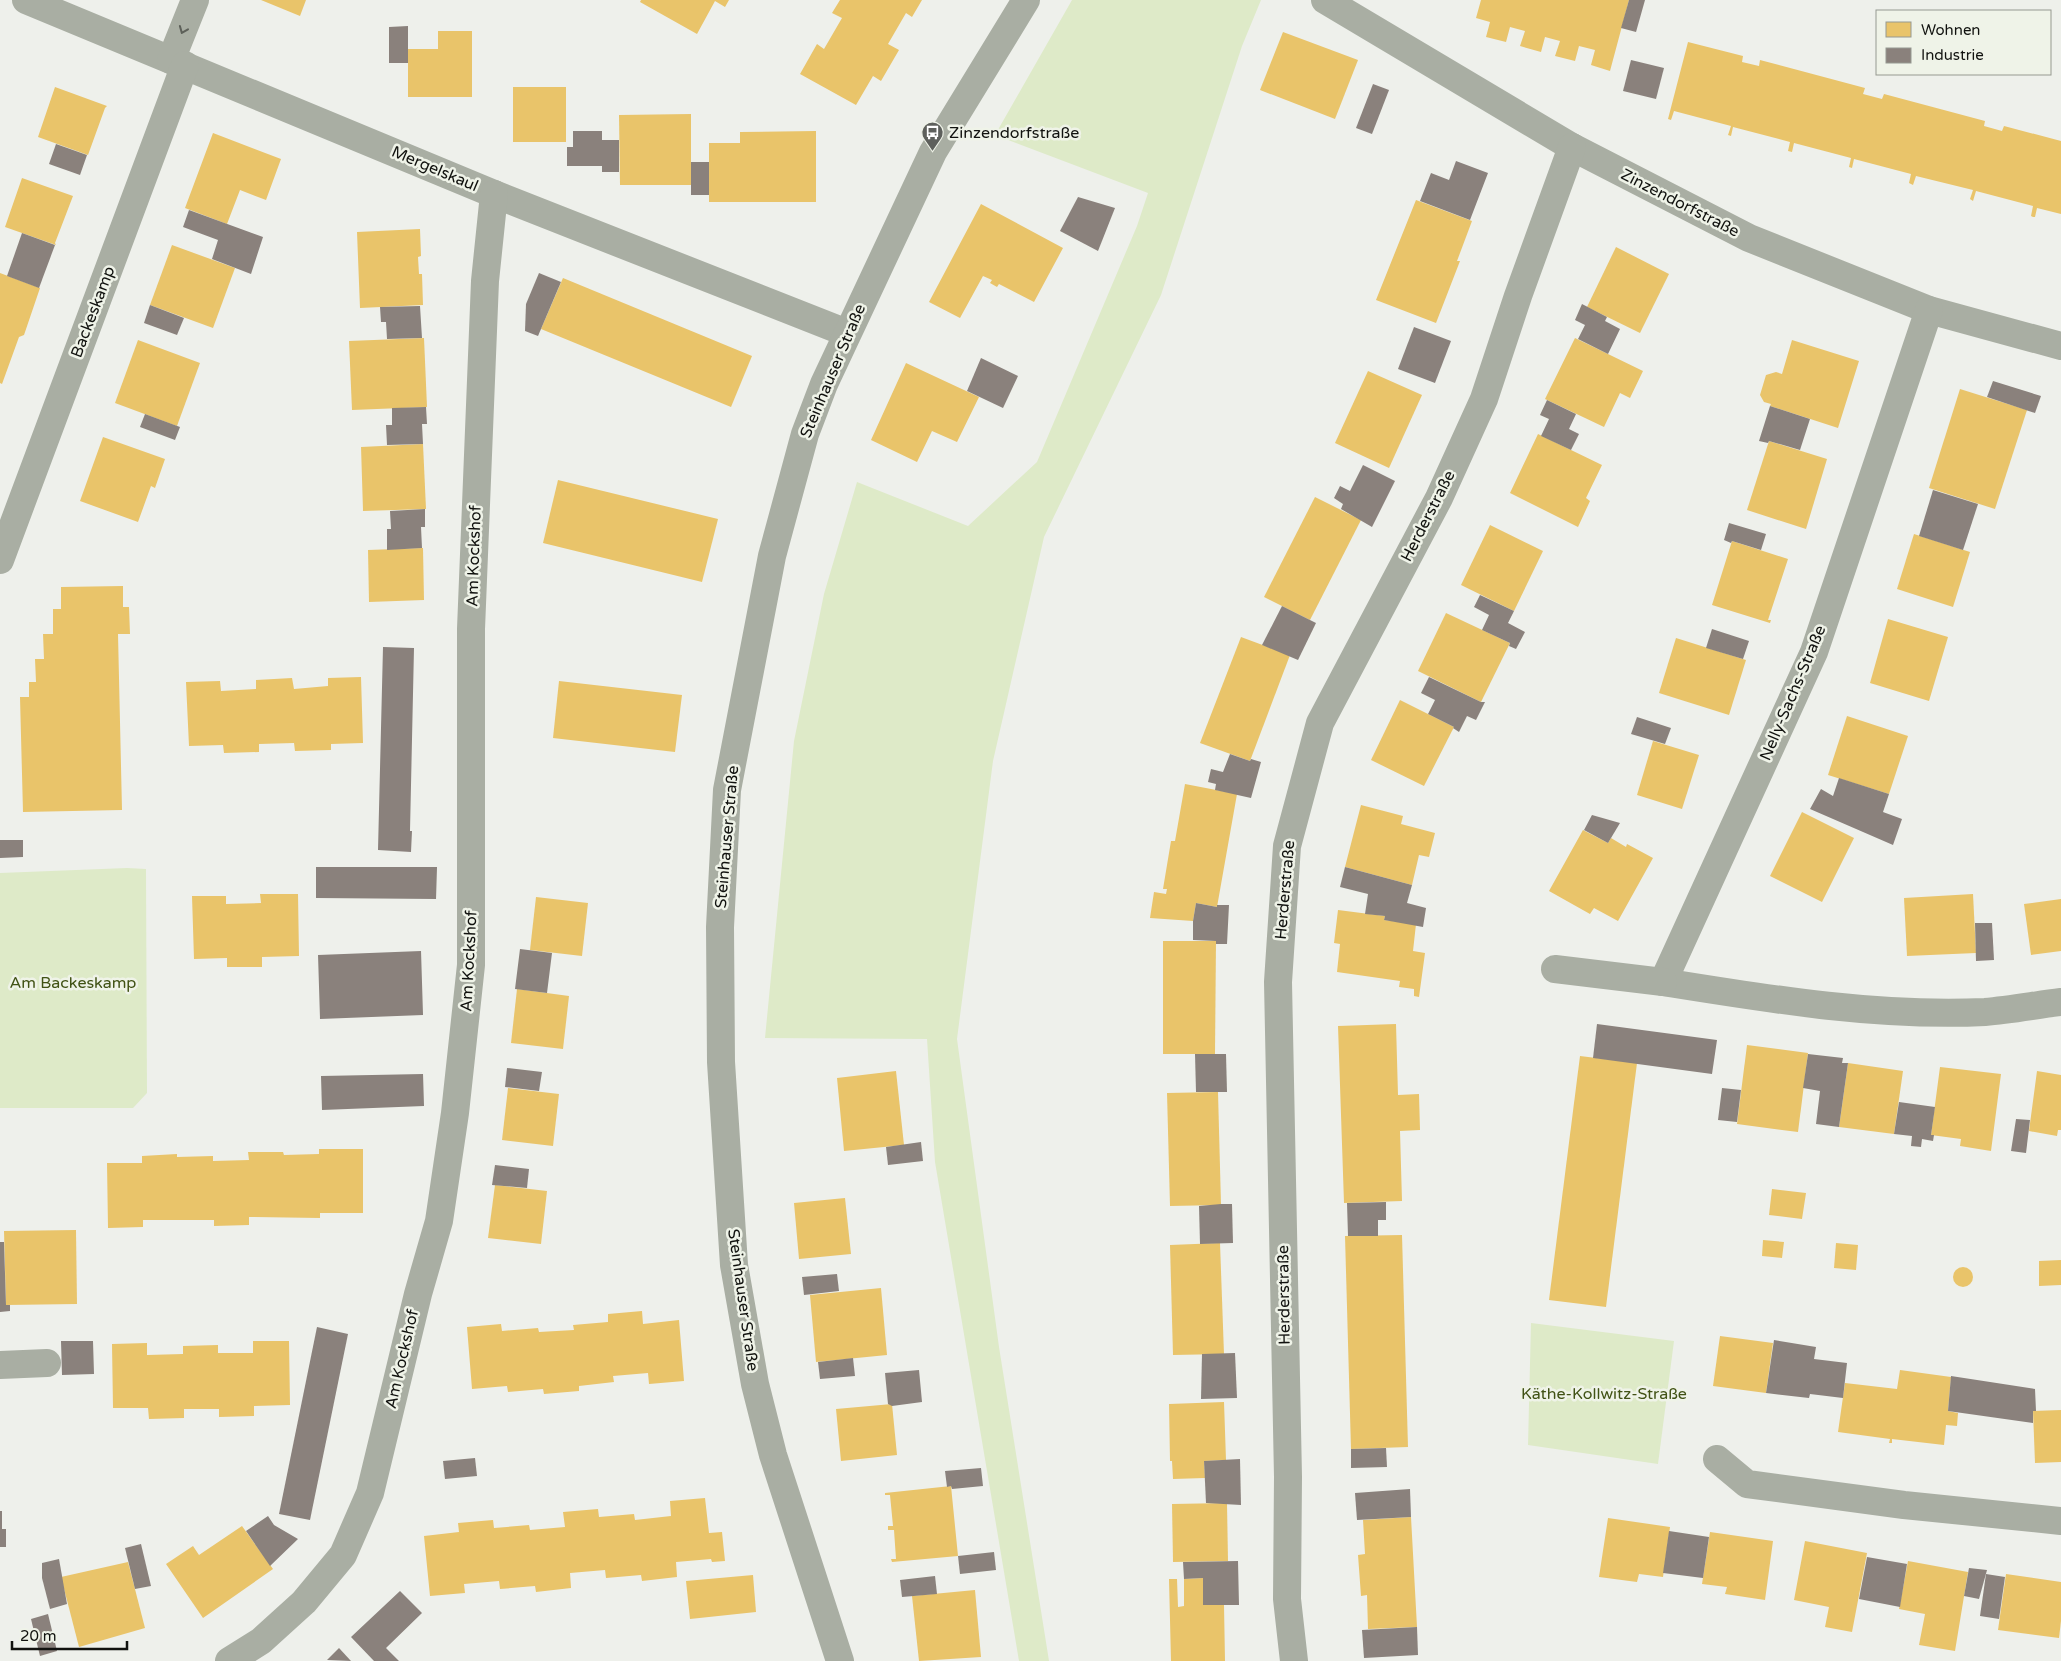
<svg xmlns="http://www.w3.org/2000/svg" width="2061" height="1661" font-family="'Varela Round',sans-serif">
	<rect width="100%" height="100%" fill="#eef0eb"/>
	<g fill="#deeac8">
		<path d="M1072 0H1261L1242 46 1161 295 1044 537 993 761 957 1039 999 1347 1049 1661H1019L935 1162 927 1039 765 1038 794 741 824 594 857 482 968 526 1037 462 1137 226 1148 193 995 135Z"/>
		<path d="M127 868 146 869 147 1093 133 1108H0V873Z"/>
		<path d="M1531 1323 1674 1341 1658 1464 1528 1445Z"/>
	</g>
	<g fill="#e9c46a">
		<path d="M261 0H306L300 16Z"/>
		<path d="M641 0H729L725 7 715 1 697 34 640 2Z"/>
		<path d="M840 0H922L912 17 906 13 888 44 899 50 881 81 873 76 856 105 800 74 817 44 824 49 842 18 832 13Z"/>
		<path d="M1481 0H1629L1610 71 1591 65 1595 50 1579 46 1575 61 1555 56 1560 41 1545 37 1541 52 1520 46 1525 31 1510 27 1506 42 1486 37 1490 22 1476 18Z"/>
		<path d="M438 31H472V97H408V49H438Z"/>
		<path d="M1283 32 1358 60 1335 119 1260 90Z"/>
		<path d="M1688 42 1743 56 1742 62 1759 66 1760 60 1865 88 1863 94 1882 99 1884 94 1985 121 1984 126 2002 131 2004 126 2061 141V214L2037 208 2035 217H2033L2031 216 2033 206 1976 191 1973 201 1970 199 1973 190 1916 176 1913 185 1909 183 1911 174 1854 159 1852 168 1849 167 1851 158 1794 143 1792 152 1788 151 1790 142 1733 127 1731 136 1728 135 1731 126 1674 111 1671 120 1668 119Z"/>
		<path d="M55 87 107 106 105 108 88 155 38 137Z"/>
		<rect x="513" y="87" width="53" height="55"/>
		<path d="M691 114V185H620L619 115Z"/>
		<path d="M816 131V202H709V143H740V132Z"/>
		<path d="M213 133 281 159 266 200 240 190 227 224 185 208Z"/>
		<path d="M22 178 73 196 55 243 56 245 5 227Z"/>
		<path d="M1416 200 1472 221 1457 261H1460L1436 323 1376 300Z"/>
		<path d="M981 204 1063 248 1034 302 999 284 997 287 990 283 992 280 983 276 960 318 929 302Z"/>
		<path d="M420 229 421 256 418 257 419 274H422L423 305 360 308 357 232Z"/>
		<path d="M172 245 235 268 213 328 150 305Z"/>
		<path d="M1616 247 1669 274 1640 333 1587 307Z"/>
		<path d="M0 273 40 288 24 335 19 337 2 384 0 383Z"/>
		<path d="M563 278 752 356 731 407 541 329Z"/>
		<path d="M424 338 427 407 352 410 349 341Z"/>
		<path d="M1575 338 1643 371 1630 398 1620 393 1604 427 1545 399Z"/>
		<path d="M138 340 200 363 177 426 115 403Z"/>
		<path d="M1792 340 1859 361 1838 428 1770 406 1771 404 1764 402 1760 395 1766 375 1776 372 1782 374Z"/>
		<path d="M906 363 979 397 957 442 932 431 917 462 871 440Z"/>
		<path d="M1368 371 1422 395 1389 468 1335 443Z"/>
		<path d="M1960 389 2027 410 1995 509 1929 488Z"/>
		<path d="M1538 434 1602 465 1586 498 1590 501 1578 527 1510 493Z"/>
		<path d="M103 437 165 459 155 488 151 486 138 522 80 501Z"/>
		<path d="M1769 441 1827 459 1806 529 1747 510Z"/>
		<path d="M423 444 426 509 363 511 361 447Z"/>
		<path d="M558 480 718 519 702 582 543 543Z"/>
		<path d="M1315 497 1361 520 1310 620 1264 597Z"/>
		<path d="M1490 525 1543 551 1514 611 1461 585Z"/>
		<path d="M1914 534 1970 552 1953 607 1897 589Z"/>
		<path d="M1732 541 1788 559 1768 620H1771L1770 623 1712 605Z"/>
		<path d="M423 548 424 600 369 602 368 550Z"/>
		<path d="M123 586V607H129L130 634H118L122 810 23 812 20 697H29V682H36L35 659H44L43 634H53V609H61V587Z"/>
		<path d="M1446 613 1510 643 1481 702 1418 671Z"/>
		<path d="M1888 619 1948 637 1929 701 1870 683Z"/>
		<path d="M1241 637 1290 655 1250 761 1200 743Z"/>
		<path d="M1676 638 1746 660 1729 715 1659 693Z"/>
		<path d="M361 677 363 743 331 744V750L295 751 294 743 259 744V752L224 753 223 745 189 746 186 682 220 681 221 691 256 689V680L292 678 294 689 328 686V678Z"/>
		<path d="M559 681 682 695 675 752 553 738Z"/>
		<path d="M1400 700 1454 727 1424 786 1371 760Z"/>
		<path d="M1847 716 1908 736 1889 794 1828 775Z"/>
		<path d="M1653 741 1699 755 1682 809 1637 795Z"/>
		<path d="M1185 784 1237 794 1217 907 1196 903 1193 921 1150 918 1154 892 1166 894 1167 889H1163L1171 841H1175Z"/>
		<path d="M1361 805 1403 816 1401 824 1435 833 1429 857 1419 855 1412 885 1345 867Z"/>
		<path d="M1802 812 1854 838 1822 902 1770 876Z"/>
		<path d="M1583 830 1608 843 1611 838 1626 847 1627 844 1653 858 1618 921 1594 908 1590 914 1549 891Z"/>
		<path d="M260 894H298L299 956 262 957V967H227V958L194 959 192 896H226V904L261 903Z"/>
		<path d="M1973 894 1976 953 1907 956 1904 898Z"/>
		<path d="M536 897 588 903 582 956 530 950Z"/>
		<path d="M2061 899V951L2031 955 2024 904Z"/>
		<path d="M1338 910 1385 916 1384 920 1416 924 1413 951 1425 953 1419 997 1414 996V989L1399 987 1400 981 1337 972 1340 944 1334 943Z"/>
		<path d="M1163 941H1216L1215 1054H1163Z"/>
		<path d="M517 989 569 996 563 1049 511 1043Z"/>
		<path d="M1396 1024 1398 1095 1419 1094 1420 1130 1400 1131 1402 1201 1344 1203 1338 1026Z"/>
		<path d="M1747 1045 1808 1053 1798 1132 1737 1124Z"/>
		<path d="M1580 1056 1637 1063 1606 1307 1549 1300Z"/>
		<path d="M1848 1063 1903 1071 1894 1134 1839 1127Z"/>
		<path d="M1940 1067 2001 1074 1991 1151 1960 1146 1961 1139 1931 1135Z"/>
		<path d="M896 1071 904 1145 844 1151 837 1078Z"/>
		<path d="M2037 1071 2061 1075V1130H2058L2057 1136 2029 1131Z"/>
		<path d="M508 1088 559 1094 553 1146 502 1140Z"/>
		<path d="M1218 1092 1221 1205 1170 1206 1167 1093Z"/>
		<path d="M319 1149H363V1213H320V1218L249 1217V1225L214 1226V1220H143V1227L108 1228 107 1163H142V1156L177 1154V1157L213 1156V1161L249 1160 248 1152H283L284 1155 319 1154Z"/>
		<path d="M495 1185 547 1191 541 1244 488 1238Z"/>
		<path d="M1772 1189 1806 1193 1802 1219 1769 1215Z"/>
		<path d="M845 1198 851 1254 799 1259 794 1203Z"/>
		<path d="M76 1230 77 1304 6 1305 4 1231Z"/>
		<path d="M1402 1235 1408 1447 1351 1449 1345 1236Z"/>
		<path d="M1763 1240 1784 1242 1782 1258 1762 1256Z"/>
		<path d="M1220 1243 1224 1354 1173 1355 1170 1245Z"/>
		<path d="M1836 1243 1858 1245 1856 1270 1834 1268Z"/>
		<path d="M2061 1260V1285L2039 1286V1261Z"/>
		<circle cx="1963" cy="1277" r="10"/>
		<path d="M881 1288 887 1355 816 1362 810 1295Z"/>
		<path d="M642 1311 643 1324 679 1320 684 1381 649 1384 648 1373 613 1376 614 1382 579 1386V1391L544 1394 543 1389 508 1392 507 1386 472 1389 467 1327 501 1324 502 1331 538 1328 539 1332 574 1330 573 1325 608 1322V1314Z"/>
		<path d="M1720 1336 1773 1343 1766 1393 1713 1386Z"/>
		<path d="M253 1341H289L290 1405 254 1406V1416L219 1417V1409H184V1418L149 1419 148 1408H113L112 1344 147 1343V1355L183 1354V1346L218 1345V1353H253Z"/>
		<path d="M1900 1370 1951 1377 1948 1411 1958 1413 1957 1426 1946 1425 1944 1445 1892 1439V1443H1889L1890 1439 1838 1432 1845 1383 1897 1389Z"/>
		<path d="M1224 1402 1226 1460 1204 1461 1205 1478 1173 1479 1172 1461H1170L1169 1404Z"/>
		<path d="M892 1404 897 1455 841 1461 836 1409Z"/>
		<path d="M2061 1410V1462L2035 1463 2033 1411Z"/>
		<path d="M951 1486 958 1556 892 1562 891 1559H896L894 1530H888V1526H893L890 1495H885V1493Z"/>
		<path d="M705 1498 709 1533 722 1532 725 1561 712 1562 711 1559 676 1562 677 1577 642 1581 641 1575 606 1578 605 1570 570 1573 571 1588 536 1592 535 1586 500 1589 499 1581 464 1584 465 1593 430 1596 424 1536 459 1532 458 1523 493 1520 494 1528 529 1525 530 1530 565 1527 563 1512 598 1509 599 1517 634 1514 635 1520 671 1516 670 1501Z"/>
		<path d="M1227 1503 1228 1561 1173 1562 1172 1504Z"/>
		<path d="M1411 1517 1417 1627 1368 1629 1367 1595 1361 1596 1358 1555 1365 1554 1363 1520Z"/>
		<path d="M1608 1518 1670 1527 1663 1577 1639 1574 1637 1582 1599 1577Z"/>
		<path d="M242 1526 273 1569 203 1618 166 1564 193 1546 199 1555Z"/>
		<path d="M1710 1532 1773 1541 1765 1600 1725 1594 1727 1587 1702 1584Z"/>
		<path d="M1805 1541 1867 1553 1852 1632 1825 1627 1829 1607 1794 1600Z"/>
		<path d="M1908 1561 1968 1572 1955 1651 1919 1645 1925 1614 1899 1609Z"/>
		<path d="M128 1562 145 1628 79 1647 61 1577Z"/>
		<path d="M2006 1574 2061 1582V1621L2059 1638 1998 1630Z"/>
		<path d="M753 1575 756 1612 690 1619 686 1581Z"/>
		<path d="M1203 1578V1605H1224L1225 1661H1171L1169 1579H1177L1178 1607 1184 1606V1579Z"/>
		<path d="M975 1590 981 1657 919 1661 912 1596Z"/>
	</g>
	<g fill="#8a817c">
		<path d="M1629 0H1645L1636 32 1621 28Z"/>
		<path d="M408 26V63H389V27Z"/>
		<path d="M1631 60 1664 68 1656 99 1623 91Z"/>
		<path d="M1373 84 1389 90 1372 134 1356 128Z"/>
		<path d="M573 131H602V140H619V172H602V166H567V147H573Z"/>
		<path d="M56 144 87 155 80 175 49 164Z"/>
		<path d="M1456 161 1488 173 1470 220 1420 201 1431 173 1449 180Z"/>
		<rect x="691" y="162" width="18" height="33"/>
		<path d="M1078 197 1115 208 1098 251 1060 231Z"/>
		<path d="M189 210 263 237 251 274 212 259 218 240 183 227Z"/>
		<path d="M22 233 55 245 39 288 7 276Z"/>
		<path d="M539 273 561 282 538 336 525 331 526 304Z"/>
		<path d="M1582 304 1607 317 1605 321 1620 329 1608 354 1578 339 1585 325 1575 320Z"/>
		<path d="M150 305 184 318 177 335 144 323Z"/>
		<path d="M420 306 422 338 387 339 386 322H381L380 307Z"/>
		<path d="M1414 327 1451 341 1435 383 1398 369Z"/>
		<path d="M981 358 1018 376 1003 408 967 391Z"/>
		<path d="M1993 381 2041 396 2035 413 1987 397Z"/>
		<path d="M1547 400 1576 414 1569 429 1579 434 1571 450 1541 436 1549 419 1540 415Z"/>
		<path d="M1770 406 1810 419 1800 450 1769 441 1768 443 1759 441Z"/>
		<path d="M426 407 427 424H422L423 444 387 445 386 425H392V408Z"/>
		<path d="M145 414 180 427 175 440 140 427Z"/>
		<path d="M1363 465 1395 481 1372 527 1341 509 1343 504 1334 498 1340 486 1350 491Z"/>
		<path d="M1933 490 1978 504 1963 550 1919 536Z"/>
		<path d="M425 509V527H421L422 548 387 550V529H391L390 511Z"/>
		<path d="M1729 523 1766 534 1761 550 1732 541 1731 543 1724 540Z"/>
		<path d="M1480 595 1514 611 1508 623 1525 632 1516 649 1509 646 1510 643 1482 630 1489 615 1474 607Z"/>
		<path d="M1282 606 1316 623 1298 660 1262 645Z"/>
		<path d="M1712 629 1749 641 1743 659 1706 648Z"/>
		<path d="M383 647 414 648 410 831H412L411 852 378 850Z"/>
		<path d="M1429 677 1481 702H1485L1476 720 1467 716 1459 732 1453 728 1454 727 1428 714 1435 700 1421 693Z"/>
		<path d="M1637 717 1671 728 1665 744 1631 734Z"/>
		<path d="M1230 754 1250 761 1251 759 1261 762 1251 798 1215 790 1216 784 1208 782 1211 769 1223 772Z"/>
		<path d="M1839 778 1889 794 1883 812 1902 819 1893 845 1810 809 1821 789 1833 796Z"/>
		<path d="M1592 815 1620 823 1608 843 1584 830Z"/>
		<path d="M0 840H23V857L0 858Z"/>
		<path d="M316 867H437L436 899 316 898Z"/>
		<path d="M1345 867 1412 885 1407 903 1426 908 1423 927 1384 920 1385 916 1365 914 1368 894 1340 887Z"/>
		<path d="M1196 903 1217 907V905H1229L1227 944H1216V941L1193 940V921Z"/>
		<path d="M1975 923H1992L1994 960 1976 961Z"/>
		<path d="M520 949 552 953 547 993 515 989Z"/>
		<path d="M421 951 423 1015 320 1019 318 955Z"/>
		<path d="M1597 1024 1717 1040 1712 1074 1593 1058Z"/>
		<path d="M1195 1054H1226L1227 1092H1196Z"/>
		<path d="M1808 1054 1843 1058 1842 1063H1848L1839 1127 1816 1124 1820 1091 1803 1088Z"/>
		<path d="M507 1068 542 1072 539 1091 505 1087Z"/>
		<path d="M423 1074 424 1106 322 1110 321 1076Z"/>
		<path d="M1722 1088 1741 1090 1737 1122 1718 1120Z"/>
		<path d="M1899 1102 1935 1107 1931 1135H1934L1933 1141 1922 1139 1921 1147 1911 1146 1912 1136 1894 1134Z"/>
		<path d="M2016 1119 2030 1120 2026 1153 2011 1151Z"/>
		<path d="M921 1142 923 1161 888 1165 886 1147Z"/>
		<path d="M495 1165 529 1169 527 1188 492 1185Z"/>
		<path d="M1386 1202V1220H1378V1236H1348L1347 1203Z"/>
		<path d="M1221 1204H1232L1233 1243 1200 1244 1199 1206Z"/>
		<path d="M0 1242H4L6 1305H10V1311L0 1312Z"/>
		<path d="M837 1274 839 1291 804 1295 802 1277Z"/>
		<path d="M317 1327 348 1334 310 1520 279 1514Z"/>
		<path d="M1774 1340 1816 1347 1814 1359 1847 1363 1843 1398 1810 1394 1809 1398 1766 1393Z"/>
		<path d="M61 1341H93L94 1374 62 1375Z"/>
		<path d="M1235 1353 1237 1398 1201 1399 1202 1354Z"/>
		<path d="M853 1358 855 1376 820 1379 818 1362Z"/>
		<path d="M919 1370 922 1402 892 1406 888 1404 885 1373Z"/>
		<path d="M1951 1376 2035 1389 2036 1411H2033V1423L1948 1411Z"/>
		<path d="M1386 1448 1387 1467 1351 1468V1449Z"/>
		<path d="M475 1458 477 1476 445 1479 443 1461Z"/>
		<path d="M1240 1459 1241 1505 1206 1503 1204 1461Z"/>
		<path d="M981 1468 983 1486 952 1489 951 1486 947 1487 945 1471Z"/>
		<path d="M1410 1489 1411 1517 1357 1520 1355 1493Z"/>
		<path d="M0 1511H2V1529H6V1547H0Z"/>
		<path d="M268 1516 274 1525 298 1539 270 1566 246 1531Z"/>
		<path d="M1669 1531 1709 1537 1703 1578 1663 1573Z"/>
		<path d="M141 1544 151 1586 135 1589 125 1548Z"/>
		<path d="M994 1552 996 1570 960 1574 958 1556Z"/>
		<path d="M1867 1557 1907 1564 1900 1607 1859 1599Z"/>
		<path d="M59 1559 67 1604 50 1609 42 1578V1563Z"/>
		<path d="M1238 1561 1239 1605H1203V1578L1184 1579 1183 1562Z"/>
		<path d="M1969 1568 1987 1570 1979 1599 1964 1596Z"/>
		<path d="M1986 1574 2005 1577 1999 1619 1980 1616Z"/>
		<path d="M935 1576 937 1594 902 1597 900 1580Z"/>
		<path d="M400 1591 422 1613 386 1648 399 1661H374L351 1637Z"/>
		<path d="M48 1614 57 1651 40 1656 31 1619Z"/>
		<path d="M1417 1627 1418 1655 1364 1658 1362 1630Z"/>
		<path d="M339 1648 351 1661 327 1660Z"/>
	</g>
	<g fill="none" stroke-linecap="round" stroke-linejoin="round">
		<g stroke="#a9aea3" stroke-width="28">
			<path d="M26 0 494 194 847 333"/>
			<path d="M1325 0 1572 147 1749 238 1929 310 2061 346"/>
			<path d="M171 60 195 0"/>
			<path d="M1929 310 1814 652 1663 982C1769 999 1877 1017 1985 1012 2010 1010 2036 1005 2061 1002"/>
			<path d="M0 560 185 65"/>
			<path d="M1555 969 1663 982"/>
			<path d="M0 1365 47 1363"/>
			<path d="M1717 1459 1747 1484 1904 1505 2061 1521"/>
			<path d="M229 1661 261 1641 304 1602 343 1555 370 1493 418 1294 439 1221 455 1113 471 965V629L485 281 494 194"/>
			<path d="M840 1661 773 1455 755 1384 734 1265 721 1062 720 927 727 790 772 556 805 434 824 384 933 152 1026 0"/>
			<path d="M1294 1661 1287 1599 1288 1477 1278 982 1287 846 1320 723 1439 498 1484 399 1518 296 1572 147"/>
		</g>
	</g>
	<defs><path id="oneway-chevron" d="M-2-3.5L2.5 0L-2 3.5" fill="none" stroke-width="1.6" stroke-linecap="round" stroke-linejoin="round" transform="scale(1.25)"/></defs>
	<use stroke="#5d6059" href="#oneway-chevron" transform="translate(183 30) rotate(112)"/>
	<defs>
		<symbol id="bus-pin" viewBox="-11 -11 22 30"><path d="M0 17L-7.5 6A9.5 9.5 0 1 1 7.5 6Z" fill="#5e605c" stroke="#eff3e8"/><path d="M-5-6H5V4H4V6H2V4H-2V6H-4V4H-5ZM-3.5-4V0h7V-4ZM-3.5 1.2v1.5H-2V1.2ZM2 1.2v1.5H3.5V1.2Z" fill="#fff"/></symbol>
	</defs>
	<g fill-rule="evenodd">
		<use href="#bus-pin" x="920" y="120" width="25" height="34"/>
	</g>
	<g text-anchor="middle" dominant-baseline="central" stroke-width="5" stroke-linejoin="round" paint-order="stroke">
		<g font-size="16" fill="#11120f" stroke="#eff3e8" text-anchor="start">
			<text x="949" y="133">Zinzendorfstraße</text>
		</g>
		<g font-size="16" fill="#11120f" stroke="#eff3e8">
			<text transform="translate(435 169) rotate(23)">Mergelskaul</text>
			<text transform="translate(1680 203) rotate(27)">Zinzendorfstraße</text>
			<text transform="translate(93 312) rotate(-69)">Backeskamp</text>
			<text transform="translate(833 371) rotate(-67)">Steinhauser Straße</text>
			<text transform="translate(1428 516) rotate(-63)">Herderstraße</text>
			<text transform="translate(474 556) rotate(-88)">Am Kockshof</text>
			<text transform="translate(1793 693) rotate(-67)">Nelly-Sachs-Straße</text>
			<text transform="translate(727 837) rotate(-85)">Steinhauser Straße</text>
			<text transform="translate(1285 890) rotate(-85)">Herderstraße</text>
			<text transform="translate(469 961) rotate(-87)">Am Kockshof</text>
			<text transform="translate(1284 1295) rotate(-91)">Herderstraße</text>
			<text transform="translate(743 1300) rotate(82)">Steinhauser Straße</text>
			<text transform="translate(402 1359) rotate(-77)">Am Kockshof</text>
		</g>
		<g font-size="16" fill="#415215" stroke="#eff3e8">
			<text x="73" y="983">Am Backeskamp</text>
			<text x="1604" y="1394">Käthe-Kollwitz-Straße</text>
		</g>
	</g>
	<rect x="1876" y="10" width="175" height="65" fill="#eff3e8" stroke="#969991"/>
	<rect x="1886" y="22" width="25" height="15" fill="#e9c46a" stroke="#969991"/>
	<text x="1921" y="35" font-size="15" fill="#11120f">Wohnen</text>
	<rect x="1886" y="48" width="25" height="15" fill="#8a817c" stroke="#969991"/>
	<text x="1921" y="60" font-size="15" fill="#11120f">Industrie</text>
	<path d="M12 1641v8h115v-8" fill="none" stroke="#11120f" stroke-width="2.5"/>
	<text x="20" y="1641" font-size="15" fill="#11120f" stroke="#eff3e8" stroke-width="4" paint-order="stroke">20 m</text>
</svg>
